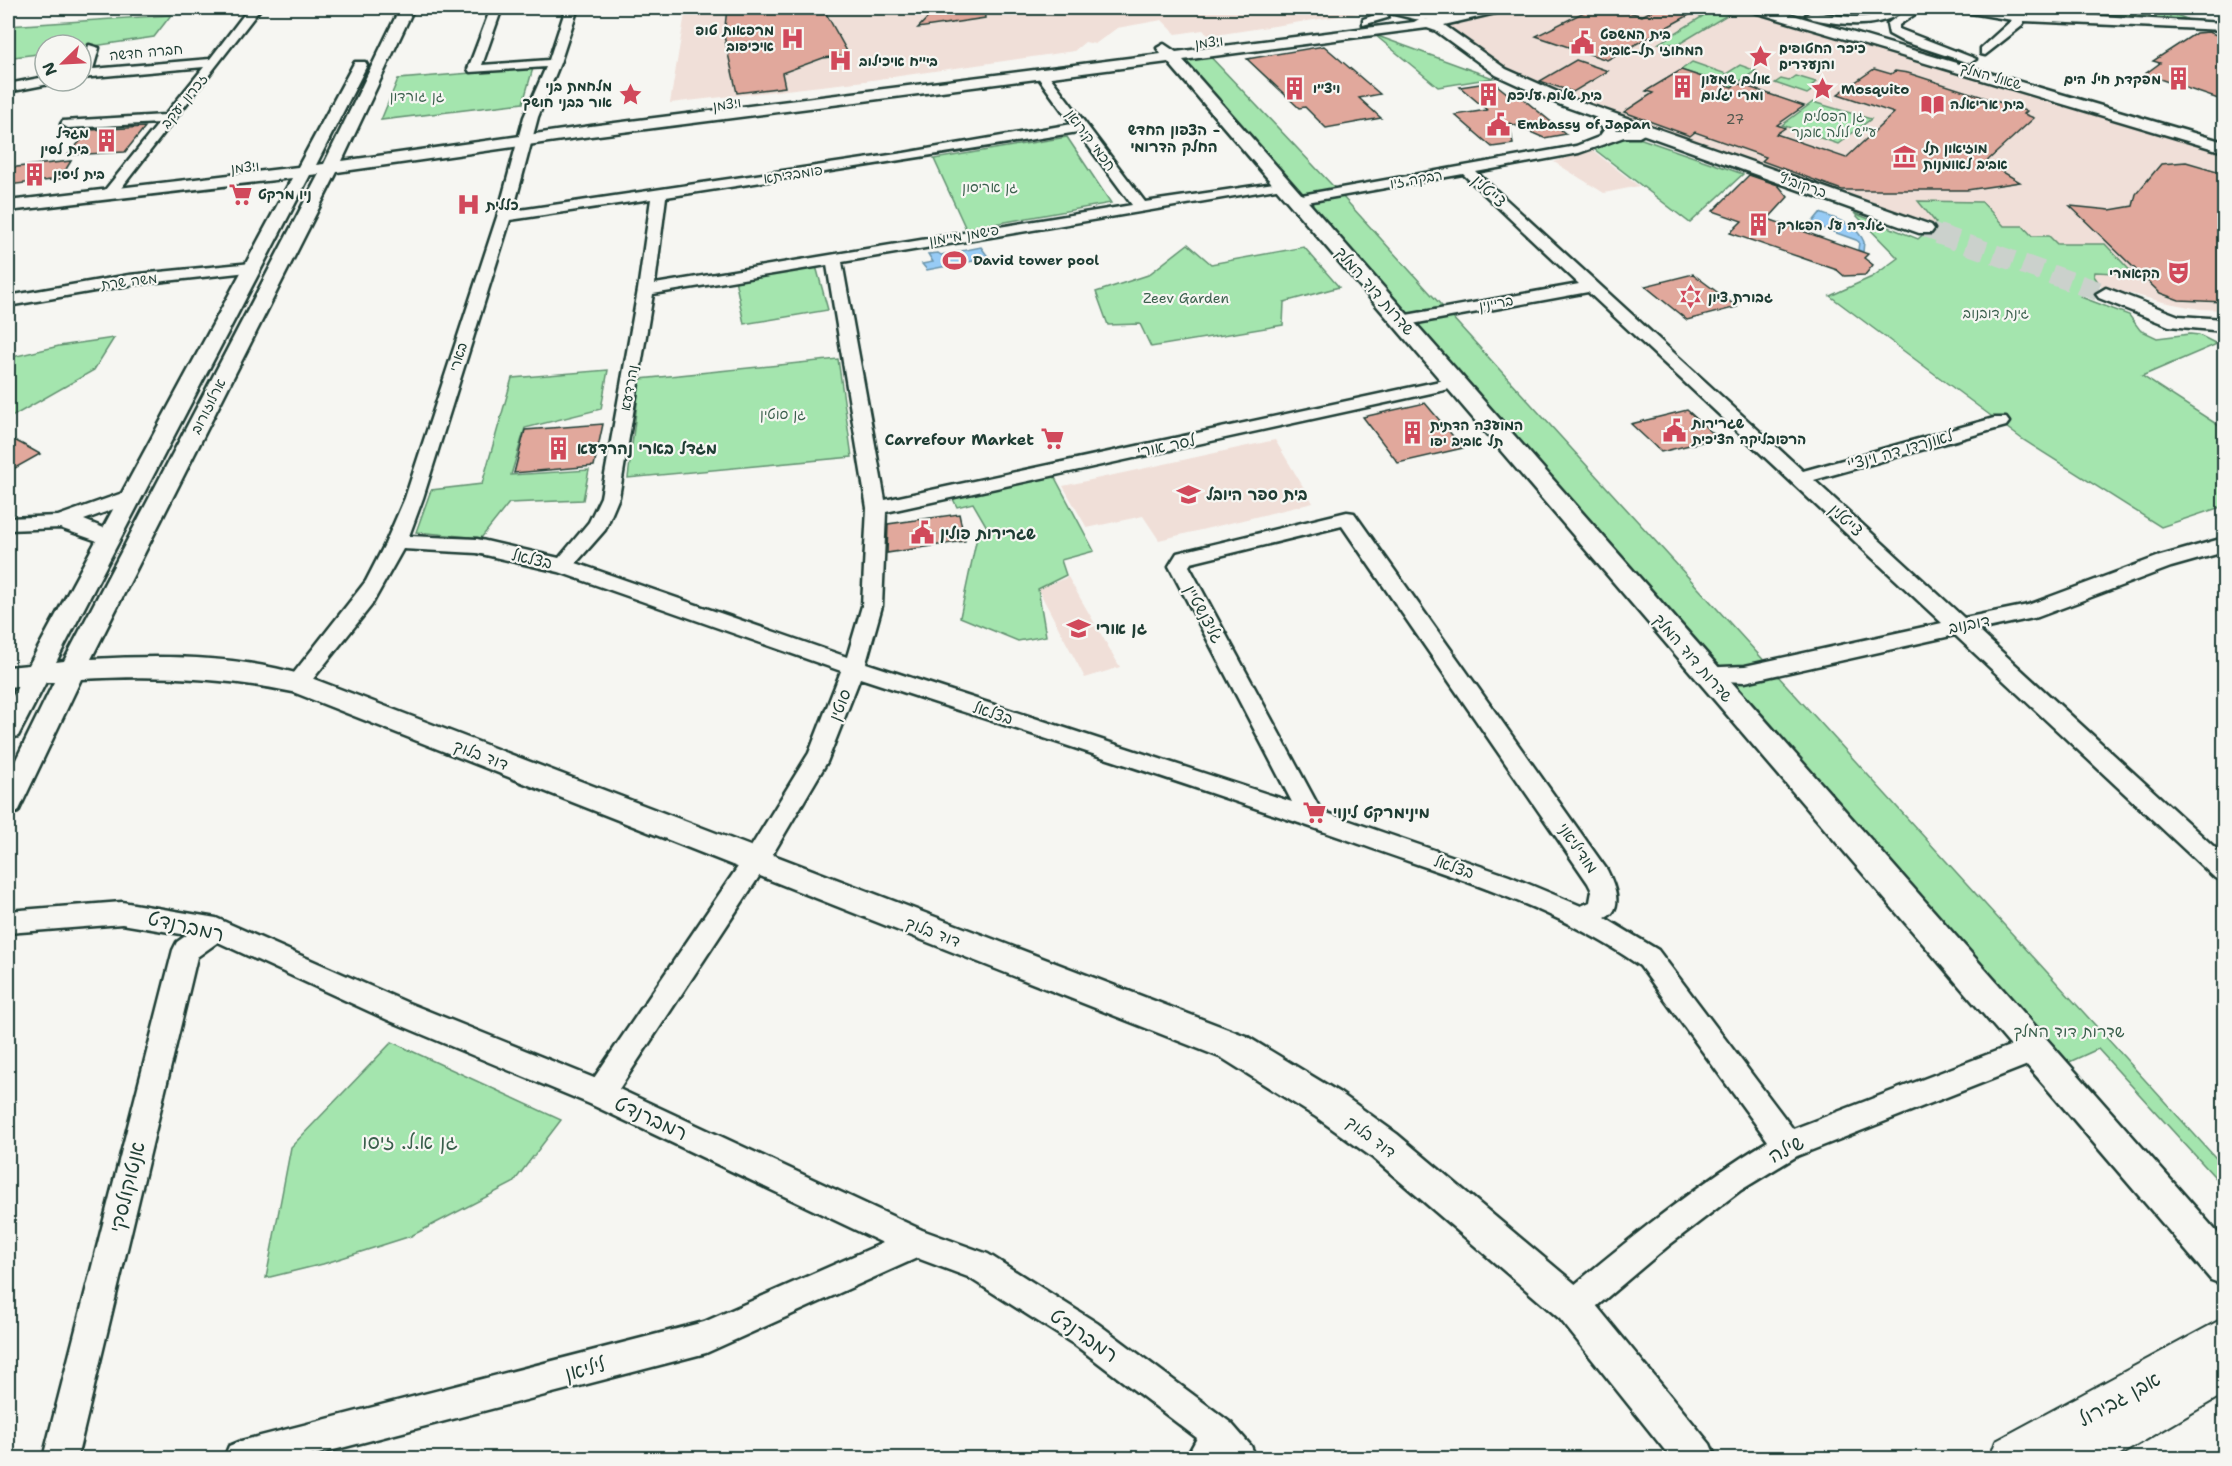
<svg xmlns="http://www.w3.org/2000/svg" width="2232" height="1466" font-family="'Shantell Sans','Playpen Sans Hebrew',sans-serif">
	<rect width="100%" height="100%" fill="#f6f6f2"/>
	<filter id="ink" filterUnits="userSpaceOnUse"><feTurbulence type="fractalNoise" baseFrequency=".0167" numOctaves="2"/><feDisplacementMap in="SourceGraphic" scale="12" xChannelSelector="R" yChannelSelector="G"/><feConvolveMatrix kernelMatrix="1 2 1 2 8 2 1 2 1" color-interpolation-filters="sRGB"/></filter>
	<g filter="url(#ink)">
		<g fill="#f0dfd8">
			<path d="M686 8H1372V11L1209 36 1203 30 1176 34 1162 20 1117 28 1095 44 1085 42 1074 51 865 81 670 103Z"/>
			<path d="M1409 8H1742L2089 109 2195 143 2224 154V310L2200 309 2163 302 2073 279 1562 95 1507 69Z"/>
			<path d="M1591 149 1623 174 1639 186 1604 193 1554 162Z"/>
			<path d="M1275 440 1313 503 1159 540 1143 516 1087 528 1063 486Z"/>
			<path d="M1068 577 1120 667 1085 678 1038 589Z"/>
		</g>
		<g fill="#a4e5ae" stroke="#629171" stroke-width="1.5">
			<path d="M1716 8 1734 11 1679 44 1659 43Z"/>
			<path d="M1995 8H2158L2187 19H2124Z"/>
			<path d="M171 15 154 37 81 48V45H45V53L14 57 8 50V26Z"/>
			<path d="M1375 35 1493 78 1438 87Z"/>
			<path d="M1205 51 1332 185 2224 1167V1187L2098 1049 2067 1063 1171 56Z"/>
			<path d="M1692 62 1726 74 1740 65 1756 71 1718 95V82L1681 70Z"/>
			<path d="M533 68 523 103 381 120 398 79Z"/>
			<path d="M1796 76 1816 82 1812 85 1817 87 1807 94 1775 83 1781 79 1789 81Z"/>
			<path d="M1813 102 1871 119 1838 144 1782 125Z"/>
			<path d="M1067 137 1111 203 966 229 934 159Z"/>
			<path d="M1636 137 1743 174 1690 223 1594 149 1621 139Z"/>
			<path d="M1918 201 1982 202 2004 226H2023L2032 236H2049L2057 244H2105L2140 281 2117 273 2095 272 2094 276 2099 283 2095 287 2088 286 2081 297 2129 315 2140 330 2157 338 2190 334 2199 335 2217 344 2142 376 2224 429V506L2161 527 2022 439 1830 296 1872 277 1898 258 1854 213 1918 239 1936 223Z"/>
			<path d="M1188 244 1211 264 1304 247 1339 287 1284 302 1283 325 1151 347 1140 324 1108 325 1096 292 1148 275Z"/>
			<path d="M816 266 828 310 744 324 735 279Z"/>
			<path d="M114 338 94 370 8 419V358L59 346Z"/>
			<path d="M838 359 852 457 628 478 640 379Z"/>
			<path d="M608 370 601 409 525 428 511 475 589 470 583 500 509 503 481 538 416 532 431 490 482 484 512 378Z"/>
			<path d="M1053 474 1094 551 1061 560 1066 575 1038 589 1046 636 1018 641 960 617 977 537 991 534 973 503 957 507 951 495Z"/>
			<path d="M392 1042 561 1120 513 1183 411 1236 323 1264 266 1278 291 1147Z"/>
		</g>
		<g fill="#97cbf5" stroke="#6792a8" stroke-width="1.5">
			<path d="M1820 213C1836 219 1857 224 1864 242L1863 252 1858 250 1859 242 1856 240 1811 224Z"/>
			<path d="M981 247 989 258 927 270 922 264 933 262 928 254 938 253 941 255Z"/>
		</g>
		<g fill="#e1a89c" stroke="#1f3d34" stroke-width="1.5">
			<path d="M727 8H823L849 55 823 58 782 73 785 87 737 93 724 36Z"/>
			<path d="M937 8H984L985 18 918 28Z"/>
			<path d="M1592 8H1615L1642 16 1657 8H1702L1607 60 1536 36Z"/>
			<path d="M2209 32 2224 38V101L2145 74 2160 63 2153 61 2196 33Z"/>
			<path d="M1324 46 1380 94 1359 98 1381 118 1326 128 1305 107 1299 108 1247 59Z"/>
			<path d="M1576 60 1608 71 1573 92 1540 81Z"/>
			<path d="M1874 69 1891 74 1895 71 1908 73 2027 111 2024 114 2034 118 1986 162 2020 182 1967 190H1842L1762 161 1766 157 1695 132 1690 136 1624 112 1653 93 1646 91 1681 70 1732 87 1737 83 1804 106 1777 125 1785 128 1776 134 1846 158 1894 113 1838 94Z"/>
			<path d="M1493 82 1512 97 1517 94 1566 134 1544 138 1510 123 1513 144 1492 147 1455 115 1487 110 1460 87Z"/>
			<path d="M145 127 125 152 68 155 90 130Z"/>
			<path d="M71 161 60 179 8 185V168Z"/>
			<path d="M2186 162 2224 173V302L2179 300 2160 293 2070 206 2110 210 2133 206 2136 194 2161 164Z"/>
			<path d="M1749 175 1778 185 1788 197 1768 219 1868 254 1864 258 1873 265 1865 275 1844 276 1837 270 1730 233 1742 221 1713 211Z"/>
			<path d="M1693 274 1737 307 1687 320 1645 286Z"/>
			<path d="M1425 403 1463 448 1398 463 1363 417Z"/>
			<path d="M1687 410 1718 438 1661 452 1631 424Z"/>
			<path d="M603 424 594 466 514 473 525 430Z"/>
			<path d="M8 437 22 444 40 454 8 472Z"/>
			<path d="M959 514 965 541 887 553 888 524Z"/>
		</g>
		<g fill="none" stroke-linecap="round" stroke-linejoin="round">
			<path stroke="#cbd1cc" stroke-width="16" stroke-dasharray="16 8" stroke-linecap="butt" d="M1925 229 1942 235"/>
			<path stroke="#cbd1cc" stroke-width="20" stroke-dasharray="20 10" stroke-linecap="butt" d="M1938 234 2106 294"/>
			<defs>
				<g id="minor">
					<path d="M249 8H261L115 196H105L103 193 105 190 159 123 68 128 61 124 63 121 165 115 204 67 81 78V69L89 45 99 48 93 69 210 59Z"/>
					<path d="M491 8H502L482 65 549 60 566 8H578L560 63 538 117 513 211 904 153 1072 124 1035 73 1041 69 1045 70 1145 202 1287 181V187L1282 188 842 262 885 500 1454 378 1463 383 1454 388 886 512 882 606 866 663 1292 802 1169 566 1177 553 1347 512 1354 513 1607 870C1614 884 1625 909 1605 918L1658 950 1793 1129 2033 1037 2043 1041 2047 1050 2043 1059 1797 1156 1741 1190 1668 1246 1584 1317 1573 1322 1562 1317 1557 1306 1562 1295C1628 1240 1694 1186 1768 1141L1640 966C1555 906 1451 877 1354 842 1191 785 1025 732 860 678L827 762 764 869 619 1089 922 1230 988 1254 1097 1323 1231 1423 1251 1446 1256 1458H1186L1197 1438 1075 1345 968 1277 917 1258 706 1353 303 1458H224L229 1446 241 1441 704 1322 883 1243 590 1104 388 1020 218 942 197 957 77 1458H43L173 950 177 942 187 935 122 924 8 933V911L122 902 216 918 406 1002 594 1078 746 855 809 753 841 671 559 572 477 553 403 549 371 606 305 689 297 691 289 689 286 683 366 581 385 544 405 498 497 217 524 117 546 67 470 72 468 69ZM1078 132 1132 205 655 284 666 197ZM651 199 638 290 601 497 589 522 559 558 477 539 409 536 423 498 510 220ZM827 265 867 508 862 606 847 657 576 563 605 530 619 497 653 294ZM1342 526 1588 883 1592 891 1590 902 1581 906 1509 876 1321 811 1189 566 1191 563Z"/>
					<path d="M1376 8 1457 14 1463 18 1457 22 1415 19 1390 13 1387 18 1363 25V19L1378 14Z"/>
					<path d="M1895 8H1924L1899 25V29L1976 59 1970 63 1966 62 1902 41 1889 34 1887 24 1902 13C1872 29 1844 25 1812 19L1806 15 1812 11C1842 17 1867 22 1895 8Z"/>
					<path d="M1953 8 2224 23V30L2024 21 2022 26 1985 55 1981 54V48L2012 20 1959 11Z"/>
					<path d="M45 77V81H51L49 84 8 92V84Z"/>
					<path d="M1601 115 1606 116 1617 130 1639 129 1646 133 1639 137H1624L1579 153 1476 172 1803 471 1994 418H2006L2009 422 2006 426 1814 480 1964 618 2028 605 2157 557 2224 538V552L2171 567 2038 617 1978 630 2224 856V881L2215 878 1955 635 1745 682 1699 680 1696 674 1699 668 1745 666 1942 623 1588 292 1401 326 1395 324 1393 321 1395 318 1401 316 1579 284 1463 174 1296 204 1289 200 1296 196 1576 146 1599 137 1604 130 1594 119Z"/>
					<path d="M252 263 260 268 257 271 129 285 8 306V296L129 275Z"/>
					<path d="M131 490 138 492 140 496 138 500 84 520 116 533 119 538 116 543 109 545 60 528 8 530V518L58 516Z"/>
				</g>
				<g id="tertiary">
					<path d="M400 8H414L342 161 591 126 1161 54 1157 48 1164 44 1176 52 1414 22 1421 18 1428 20 1483 8H1506L1504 11 1444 25 1506 69 1573 99 1931 225 1934 229 1931 233H1919L1561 105 1496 75 1436 31 1427 28 1183 60 2224 1240V1285L2211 1280 1168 62 591 136 337 172 91 659C162 655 237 655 306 676L1246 1036 1340 1093 1397 1134 1586 1293 1710 1444 1716 1458H1671L1560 1319 1373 1158 1316 1117 1222 1058 293 692C222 677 153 675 81 679L18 812 8 815V776L54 682H46L18 736 8 739V705L18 686 8 687V667L29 665 292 178 8 211V201L298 167 353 65 355 62H365L367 65 316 165 324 164ZM319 174 64 661 56 662 310 175Z"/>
					<path d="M1749 8H1769L2224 142V152L1751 11Z"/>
					<path d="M2106 288 2179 316 2224 319V331L2169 326 2099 298 2096 294Z"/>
				</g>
				<path id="secondary" d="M2224 1318V1394L2115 1458H1990L1996 1441Z"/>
			</defs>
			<use href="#minor" stroke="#1f3d34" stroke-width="5"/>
			<use href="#tertiary" stroke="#1f3d34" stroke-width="5"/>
			<use href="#secondary" stroke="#1f3d34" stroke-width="4"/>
			<use href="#minor" fill="#f6f6f2" fill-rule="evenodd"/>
			<use href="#tertiary" fill="#f6f6f2" fill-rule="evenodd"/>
			<use href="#secondary" fill="#f6f6f2" fill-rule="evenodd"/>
		</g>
	</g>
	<defs>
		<symbol id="hospital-bare" viewBox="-9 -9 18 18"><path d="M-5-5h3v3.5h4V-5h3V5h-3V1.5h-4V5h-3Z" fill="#d1495b" stroke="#f6f6f2" stroke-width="2.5" paint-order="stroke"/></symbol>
		<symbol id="civic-bare" viewBox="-9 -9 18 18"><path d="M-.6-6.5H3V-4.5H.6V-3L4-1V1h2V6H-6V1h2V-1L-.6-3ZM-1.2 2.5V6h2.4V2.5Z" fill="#d1495b" stroke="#f6f6f2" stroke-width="2.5" paint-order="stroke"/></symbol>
		<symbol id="sight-bare" viewBox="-9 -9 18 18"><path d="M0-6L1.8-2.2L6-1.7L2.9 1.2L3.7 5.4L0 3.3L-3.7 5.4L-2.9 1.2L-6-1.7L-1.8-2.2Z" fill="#d1495b" stroke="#f6f6f2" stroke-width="2.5" paint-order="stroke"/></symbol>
		<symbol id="building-bare" viewBox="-9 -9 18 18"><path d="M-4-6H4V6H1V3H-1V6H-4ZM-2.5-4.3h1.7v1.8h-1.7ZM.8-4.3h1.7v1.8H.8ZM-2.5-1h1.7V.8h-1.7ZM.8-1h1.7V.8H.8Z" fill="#d1495b" stroke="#f6f6f2" stroke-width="2.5" paint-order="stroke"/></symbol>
		<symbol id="library-bare" viewBox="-9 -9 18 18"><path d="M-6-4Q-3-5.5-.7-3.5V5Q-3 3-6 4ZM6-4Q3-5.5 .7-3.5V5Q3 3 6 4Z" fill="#d1495b" stroke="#f6f6f2" stroke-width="2.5" paint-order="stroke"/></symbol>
		<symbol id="museum-bare" viewBox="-9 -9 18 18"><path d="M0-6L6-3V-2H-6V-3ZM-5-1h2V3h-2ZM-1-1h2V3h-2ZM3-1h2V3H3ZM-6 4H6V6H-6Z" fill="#d1495b" stroke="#f6f6f2" stroke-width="2.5" paint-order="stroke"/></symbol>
		<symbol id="supermarket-bare" viewBox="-9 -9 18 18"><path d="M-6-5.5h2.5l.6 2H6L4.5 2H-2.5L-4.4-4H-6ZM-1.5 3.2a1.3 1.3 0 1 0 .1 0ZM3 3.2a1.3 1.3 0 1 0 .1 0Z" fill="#d1495b" stroke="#f6f6f2" stroke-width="2.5" paint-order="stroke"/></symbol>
		<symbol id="stadium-bare" viewBox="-9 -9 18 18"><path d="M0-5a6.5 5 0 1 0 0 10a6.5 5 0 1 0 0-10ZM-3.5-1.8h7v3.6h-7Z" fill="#d1495b" stroke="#f6f6f2" stroke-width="2.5" paint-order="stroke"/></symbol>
		<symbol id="theatre-bare" viewBox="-9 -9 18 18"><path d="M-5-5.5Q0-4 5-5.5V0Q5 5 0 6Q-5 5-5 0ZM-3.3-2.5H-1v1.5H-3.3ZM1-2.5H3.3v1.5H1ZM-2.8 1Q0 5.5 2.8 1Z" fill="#d1495b" stroke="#f6f6f2" stroke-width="2.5" paint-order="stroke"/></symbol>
		<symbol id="synagogue-bare" viewBox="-9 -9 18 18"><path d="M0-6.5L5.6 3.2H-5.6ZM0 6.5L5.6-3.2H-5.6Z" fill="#d1495b" stroke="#f6f6f2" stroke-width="2.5" paint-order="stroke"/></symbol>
		<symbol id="school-bare" viewBox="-9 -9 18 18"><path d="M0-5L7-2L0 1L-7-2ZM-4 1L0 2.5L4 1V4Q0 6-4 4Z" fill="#d1495b" stroke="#f6f6f2" stroke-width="2.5" paint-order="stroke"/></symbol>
	</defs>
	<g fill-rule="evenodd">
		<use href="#hospital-bare" x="776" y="22" width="33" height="33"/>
		<use href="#civic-bare" x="1566" y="26" width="33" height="33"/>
		<use href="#sight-bare" x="1744" y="40" width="33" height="33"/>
		<use href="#hospital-bare" x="824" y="44" width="33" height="33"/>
		<use href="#building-bare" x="2162" y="62" width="33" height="33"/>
		<use href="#building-bare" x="1666" y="70" width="33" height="33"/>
		<use href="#building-bare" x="1278" y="72" width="33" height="33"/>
		<use href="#sight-bare" x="1806" y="72" width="33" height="33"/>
		<use href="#sight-bare" x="614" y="78" width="33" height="33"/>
		<use href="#building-bare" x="1472" y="78" width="33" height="33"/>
		<use href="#library-bare" x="1916" y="88" width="33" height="33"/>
		<use href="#civic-bare" x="1482" y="108" width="33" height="33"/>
		<use href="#building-bare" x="90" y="124" width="33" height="33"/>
		<use href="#museum-bare" x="1888" y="140" width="33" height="33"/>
		<use href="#building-bare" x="18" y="158" width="33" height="33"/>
		<use href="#supermarket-bare" x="224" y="178" width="33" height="33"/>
		<use href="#hospital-bare" x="452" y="188" width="33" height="33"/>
		<use href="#building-bare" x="1742" y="208" width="33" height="33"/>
		<use href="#stadium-bare" x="938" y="244" width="33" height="33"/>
		<use href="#theatre-bare" x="2162" y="256" width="33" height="33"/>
		<use href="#synagogue-bare" x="1674" y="280" width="33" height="33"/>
		<use href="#civic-bare" x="1658" y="414" width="33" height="33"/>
		<use href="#building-bare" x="1396" y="416" width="33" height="33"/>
		<use href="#supermarket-bare" x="1036" y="422" width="33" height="33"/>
		<use href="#building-bare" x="542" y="432" width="33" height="33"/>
		<use href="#school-bare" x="1172" y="478" width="33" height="33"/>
		<use href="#civic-bare" x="906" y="516" width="33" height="33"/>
		<use href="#school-bare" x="1062" y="612" width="33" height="33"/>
		<use href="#supermarket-bare" x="1298" y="796" width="33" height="33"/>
	</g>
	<g text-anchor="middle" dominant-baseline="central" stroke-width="4.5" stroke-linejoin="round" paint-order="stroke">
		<g font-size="14" font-weight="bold" fill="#1f3d34" stroke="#f6f6f2" text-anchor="start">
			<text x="774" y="30" text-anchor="end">מרפאות טופ<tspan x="774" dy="16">איכיפוב</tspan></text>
			<text x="1600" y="34">בית המשפט<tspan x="1600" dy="16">המחוזי תל-אביב</tspan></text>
			<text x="1779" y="48">כיכר החטופים<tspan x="1779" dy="16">והנעדרים</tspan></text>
			<text x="859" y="61">בי"ח איכילוב</text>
			<text x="1701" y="79">אולם שמעון<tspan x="1701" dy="16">ומרי יגלום</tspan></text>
			<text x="2161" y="79" text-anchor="end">מפקדת חיל הים</text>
			<text x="612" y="86" text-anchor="end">מלחמת בני<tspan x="612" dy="16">אור בבני חושך</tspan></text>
			<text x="1313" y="88">ויצ"ו</text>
			<text x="1841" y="89">Mosquito</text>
			<text x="1507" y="95">בית שלום עליכם</text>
			<text x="1950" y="104">בית אריאלה</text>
			<text x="1517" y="124">Embassy of Japan</text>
			<text x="89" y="133" text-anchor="end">מגדל<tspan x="89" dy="16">בית לסין</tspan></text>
			<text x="1923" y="148">מוזיאון תל<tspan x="1923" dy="16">אביב לאומנות</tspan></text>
			<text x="53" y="174">בית ליסין</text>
			<text x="258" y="194">ניו מרקט</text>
			<text x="486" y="205">כללית</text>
			<text x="1777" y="225">גולדה על הפארק</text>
			<text x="973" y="260">David tower pool</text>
			<text x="2160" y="273" text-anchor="end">הקאמרי</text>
			<text x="1708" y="297">גבורת ציון</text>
			<text x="1692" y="423">שגרירות<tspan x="1692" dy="16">הרפובליקה הצ'כית</tspan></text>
			<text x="1430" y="425">המועצה הדתית<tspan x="1430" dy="16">תל אביב יפו</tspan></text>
		</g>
		<g font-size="14" fill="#1f3d34" stroke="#f6f6f2">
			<text transform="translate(1209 42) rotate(-7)">ויצמן</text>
			<text transform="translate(146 52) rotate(-5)">חברה חדשה</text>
			<text transform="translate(1991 76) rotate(16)">שאול המלך</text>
			<text transform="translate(184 101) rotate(-51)">זכרון יעקב</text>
			<text transform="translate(727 104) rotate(-8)">ויצמן</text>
			<text transform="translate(1091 140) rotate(53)">חכמי קירואן</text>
			<text transform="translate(245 167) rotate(-6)">ויצמן</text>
			<text transform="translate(793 174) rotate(-9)">פומבדיתא</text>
			<text transform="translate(1416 179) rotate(-10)">רבקה זיו</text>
			<text transform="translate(1803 185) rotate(19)">ברקוביץ</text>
			<text transform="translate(964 235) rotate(-9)">פישמן מיימון</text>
			<text transform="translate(129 281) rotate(-7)">משה שרת</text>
			<text transform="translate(1496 303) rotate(-10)">בריינין</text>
			<text transform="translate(458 357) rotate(-72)">בארי</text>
			<text transform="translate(629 388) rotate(-80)">נהרדעא</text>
			<text transform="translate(208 406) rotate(-63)">ארלוזורוב</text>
		</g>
		<g font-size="14" fill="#3a5f4c" stroke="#f6f6f2">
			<text x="417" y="96">גן גורדון</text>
			<text x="1834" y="116">גן הפסלים<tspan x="1834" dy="16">ע"ש לולה אבנר</tspan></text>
			<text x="990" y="187">גן אריסון</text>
			<text x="1186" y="298">Zeev Garden</text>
			<text x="1996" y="313">גינת דובנוב</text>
			<text x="783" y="414">גן סוטין</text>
		</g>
		<g font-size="14" fill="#50584e">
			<text x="1735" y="119">27</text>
		</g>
		<g font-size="15" font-weight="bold" fill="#1f3d34" stroke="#f6f6f2">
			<text x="1174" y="130">הצפון החדש -<tspan x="1174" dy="17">החלק הדרומי</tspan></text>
		</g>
		<g font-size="16" fill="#1f3d34" stroke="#f6f6f2">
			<text transform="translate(1489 191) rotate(43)">צייטלין</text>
			<text transform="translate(1375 291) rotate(49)">שדרות דוד המלך</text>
			<text transform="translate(1166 446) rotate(-12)">לסר אורי</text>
			<text transform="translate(1900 450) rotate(-16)">לאונרדו דה וינצ'י</text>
			<text transform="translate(1846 520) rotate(43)">צייטלין</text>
			<text transform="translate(532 559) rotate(13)">בצלאל</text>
			<text transform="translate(1204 614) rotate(62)">גליצנשטיין</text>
			<text transform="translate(1969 624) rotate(-11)">דובנוב</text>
			<text transform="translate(1693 658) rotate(49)">שדרות דוד המלך</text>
			<text transform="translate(840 705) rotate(-68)">סוטין</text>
			<text transform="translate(993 713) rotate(18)">בצלאל</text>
			<text transform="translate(481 755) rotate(21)">דוד בלוך</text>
			<text transform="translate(1578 848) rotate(55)">מודיליאני</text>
			<text transform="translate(1454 867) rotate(19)">בצלאל</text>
			<text transform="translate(933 932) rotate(21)">דוד בלוך</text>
			<text transform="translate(1371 1137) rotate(37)">דוד בלוך</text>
		</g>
		<g font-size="16" font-weight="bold" fill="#1f3d34" stroke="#f6f6f2" text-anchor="start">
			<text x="1034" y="439" text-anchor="end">Carrefour Market</text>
			<text x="577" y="448">מגדל בארי נהרדעא</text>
			<text x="1206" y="494">בית ספר היובל</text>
			<text x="940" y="533">שגרירות פולין</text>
			<text x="1096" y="628">גן אורי</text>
			<text x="1333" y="812">מינימרקט לינוי</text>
		</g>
		<g font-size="16" fill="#3a5f4c" stroke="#f6f6f2">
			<text x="2069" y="1031">שדרות דוד המלך</text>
		</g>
		<g font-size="20" fill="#1f3d34" stroke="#f6f6f2">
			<text transform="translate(186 926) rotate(13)">רמברנדט</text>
			<text transform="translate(651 1118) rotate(25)">רמברנדט</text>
			<text transform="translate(1786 1149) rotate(-27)">שילה</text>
			<text transform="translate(127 1187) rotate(-76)">אנטוקולסקי</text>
			<text transform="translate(1084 1335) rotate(35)">רמברנדט</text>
			<text transform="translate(585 1369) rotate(-15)">ליליאן</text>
			<text transform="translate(2119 1399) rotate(-29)">אבן גבירול</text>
		</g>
		<g font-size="20" fill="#3a5f4c" stroke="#f6f6f2">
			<text x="410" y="1142">גן א.ל. זיסו</text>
		</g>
	</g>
	<rect width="2232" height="1466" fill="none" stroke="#f6f6f2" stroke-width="30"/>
	<rect x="15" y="15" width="2202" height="1436" fill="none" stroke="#1f3d34" stroke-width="2" filter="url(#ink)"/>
	<g transform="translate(63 63) rotate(246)"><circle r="28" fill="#f6f6f2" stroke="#a0aca6" stroke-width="1.5"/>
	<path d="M0-4.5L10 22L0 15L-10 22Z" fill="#d1495b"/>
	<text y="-9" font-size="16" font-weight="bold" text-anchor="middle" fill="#1f3d34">N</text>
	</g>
</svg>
